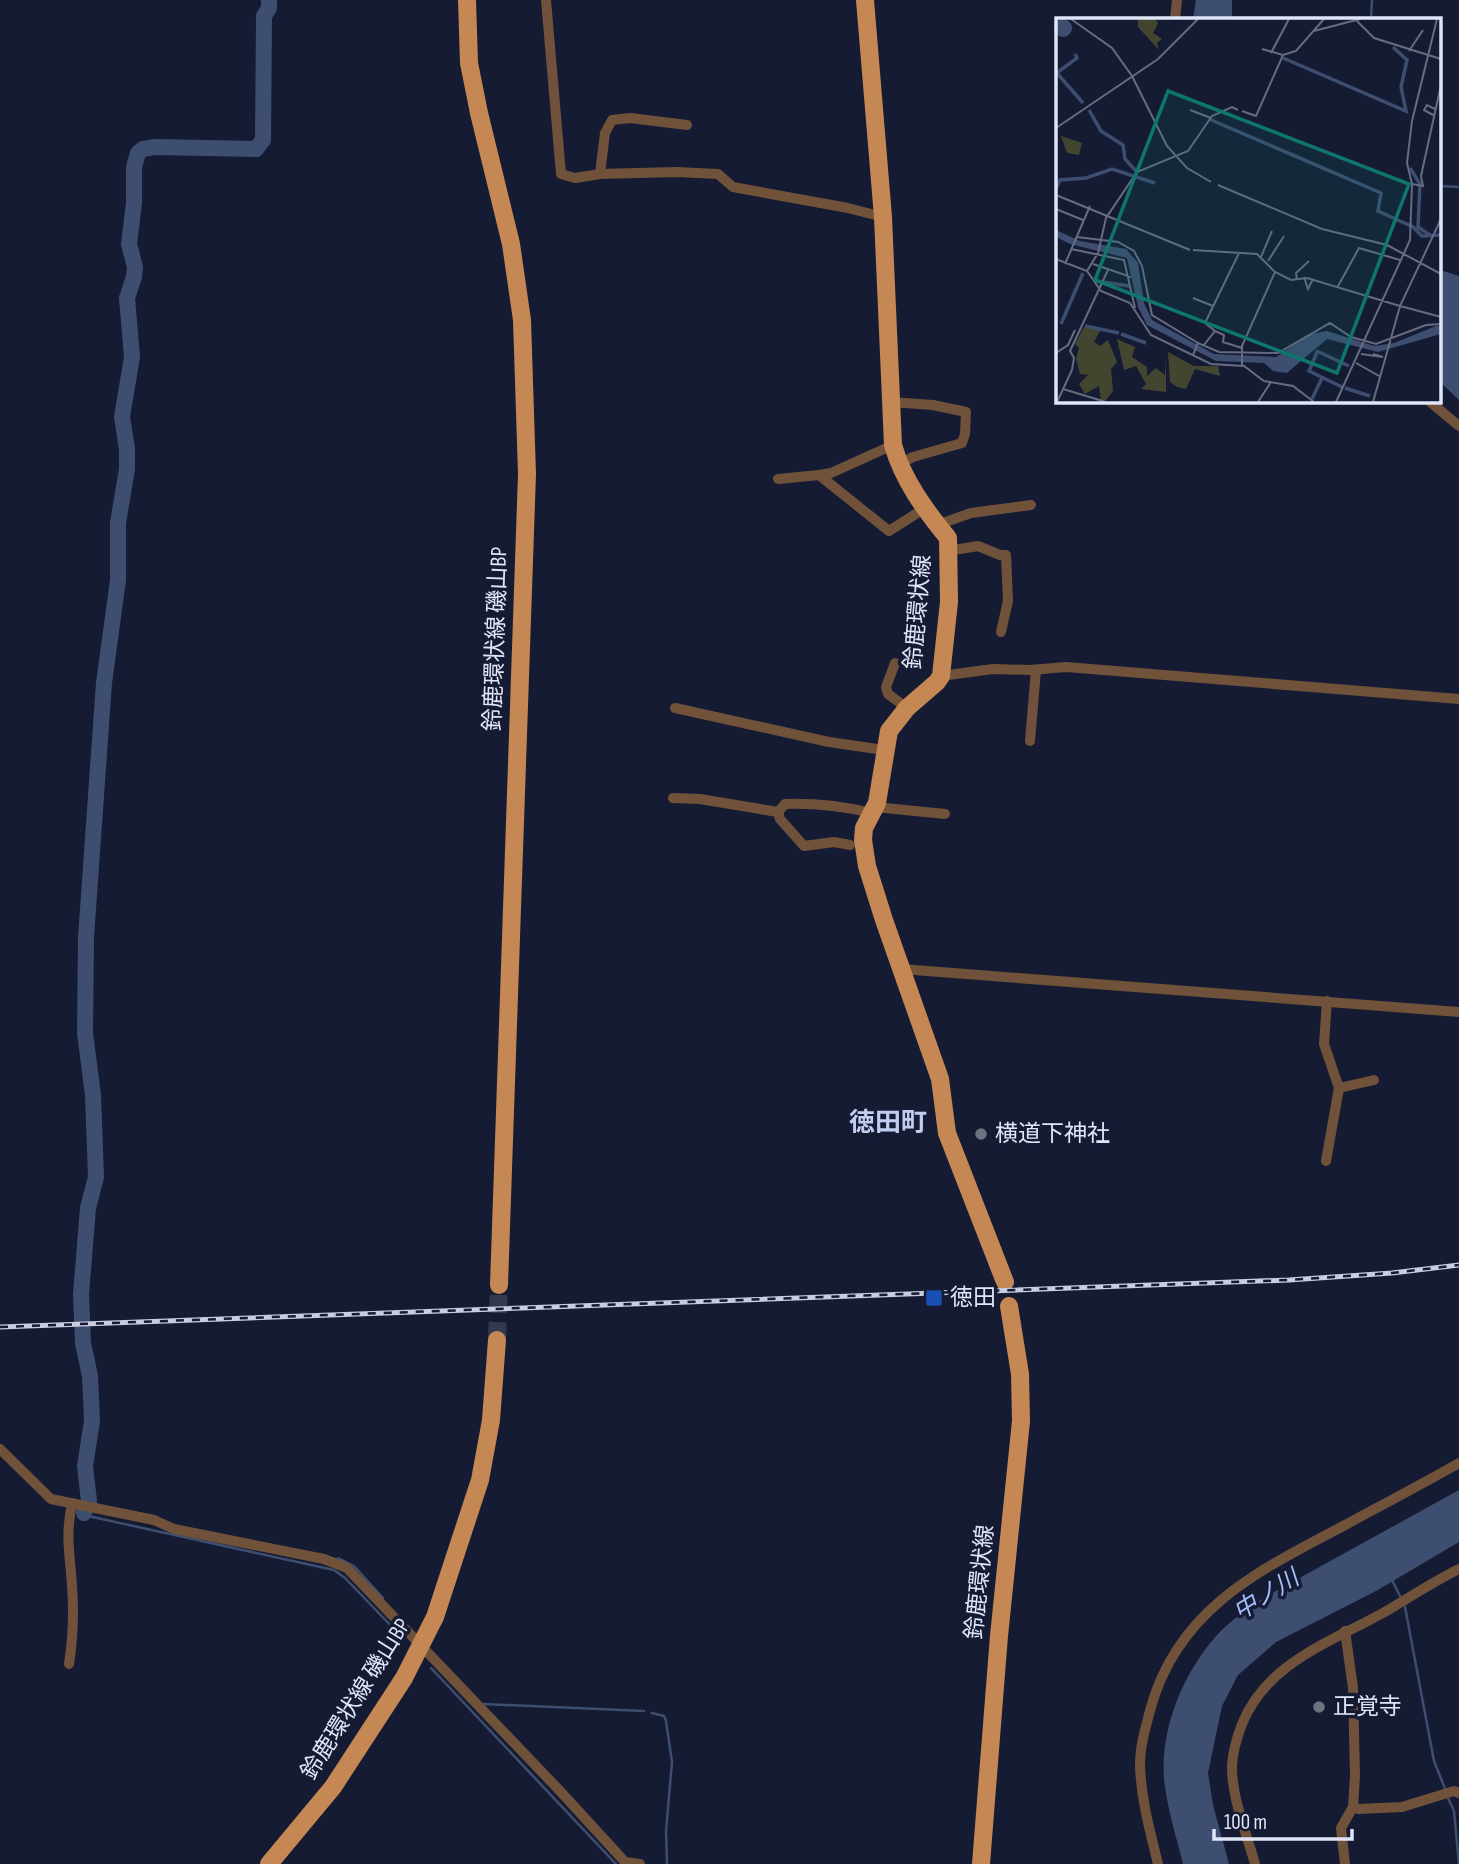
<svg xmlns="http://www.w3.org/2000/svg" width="1459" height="1864" font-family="'Sofia Sans Condensed','Noto Sans JP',sans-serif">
	<rect width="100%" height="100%" fill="#151b33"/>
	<g fill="#3e4e70">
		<path d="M1196 0H1232V19H1193Z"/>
		<path d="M1440 270 1459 276V400L1440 382Z"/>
		<path d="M1459 1490V1542L1376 1591 1276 1642 1238 1675 1222 1706 1208 1773 1213 1805 1229 1864H1183C1176 1836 1167 1808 1164 1779 1160 1729 1183 1673 1217 1635 1230 1621 1247 1609 1263 1598Z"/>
	</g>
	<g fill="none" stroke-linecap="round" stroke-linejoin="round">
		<g stroke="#3e4e70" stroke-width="2.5">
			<path d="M1371 19 1372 0"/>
			<path d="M1440 186 1459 187"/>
			<path d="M84 1513 88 1516 334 1570 345 1578 396 1631"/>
			<path d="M338 1558 354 1566 383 1598"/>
			<path d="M1392 1580 1400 1596"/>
			<path d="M1405 1607 1434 1761 1446 1791"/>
			<path d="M431 1668 616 1864"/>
			<path d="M483 1704 644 1711"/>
			<path d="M652 1713 664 1716 666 1721 672 1762 666 1831 667 1864"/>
			<path d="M1448 1798 1454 1811 1459 1864"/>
		</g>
		<path stroke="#3e4e70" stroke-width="16" d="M84 1513 89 1501 85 1466 92 1421 90 1376 83 1343 81 1294 88 1208 96 1177 93 1095 85 1033 86 937 104 683 118 580V523L127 469V449L122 417 132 357 127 298 134 277 135 267 129 244 134 203V167L138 153 143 149 155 147 256 149 263 140 264 16 269 8V0"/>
		<path stroke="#333950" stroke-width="18" stroke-dasharray="18 9" stroke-linecap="butt" d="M497 1340 499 1285"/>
		<g stroke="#70523a" stroke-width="10">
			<path d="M546 0 561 174 575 178 600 174 676 172 718 174 733 187 848 208 883 217"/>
			<path d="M1175 19 1177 0"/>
			<path d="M600 174 605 133 612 120 630 118 687 125"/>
			<path d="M1429 401 1459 426"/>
			<path d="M890 402 933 405 966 412 965 434 962 443 913 457 899 464"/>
			<path d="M819 475 831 473 893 445"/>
			<path d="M778 479 819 475 889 531 925 508"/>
			<path d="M937 525 971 513 1031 505"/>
			<path d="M948 551 978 546 1000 555H1006L1008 601 1001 632"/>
			<path d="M895 663 886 687 888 694 907 708"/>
			<path d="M941 676 993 669 1030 670 1066 667 1459 699"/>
			<path d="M675 708 829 742 884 750"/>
			<path d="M1030 741 1036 670"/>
			<path d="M673 798 700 799 778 812 785 804C815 803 842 806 872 813"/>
			<path d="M875 807 945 814"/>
			<path d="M778 812 780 819 804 846 834 842 850 845"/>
			<path d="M901 969 1459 1012"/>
			<path d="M1339 1088 1374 1080"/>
			<path d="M1326 1161 1339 1088 1324 1044 1327 1001"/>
			<path d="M0 1449 51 1499 154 1520 174 1529 324 1559 347 1568 560 1791 625 1862 640 1864"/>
			<path d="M69 1664C73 1638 74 1613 72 1586 70 1553 65 1538 72 1503"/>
			<path d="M1353 1807 1359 1809 1402 1807 1454 1791 1459 1793"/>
			<path d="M1158 1864C1150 1831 1141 1799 1140 1765 1140 1745 1146 1726 1151 1707 1179 1607 1262 1569 1347 1524 1384 1504 1422 1484 1459 1463"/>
			<path d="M1255 1864C1247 1835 1231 1796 1232 1765 1233 1751 1237 1737 1242 1724 1268 1660 1335 1641 1390 1609 1413 1595 1435 1581 1459 1569"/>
			<path d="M1345 1864 1341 1828 1353 1807 1355 1776 1353 1688 1345 1631"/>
		</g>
		<g stroke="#c58753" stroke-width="18">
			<path d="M467 0 469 63 479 113 511 244 522 320 527 474 499 1285"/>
			<path d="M865 0 883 217 893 445C903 480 925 510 948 538L949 602 941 676 937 682 907 708 889 731 877 803 864 828 863 840 867 866 884 920 940 1079 947 1133 1005 1282"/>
			<path d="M269 1864 333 1787 404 1678 435 1617 480 1480 491 1420 497 1340"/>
			<path d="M981 1864 999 1636 1021 1421 1020 1374 1009 1306"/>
		</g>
		<defs>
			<path id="rail" d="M0 1327 1289 1280 1392 1273 1459 1265"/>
		</defs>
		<use href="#rail" stroke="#c8cddf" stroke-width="5"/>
		<use href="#rail" stroke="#151b33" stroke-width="2.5" stroke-dasharray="8" stroke-linecap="butt"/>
	</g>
	<g fill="#6b7280" stroke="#151b33" stroke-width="2.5">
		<circle cx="981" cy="1134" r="7"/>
		<circle cx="1319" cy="1707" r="7"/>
	</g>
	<rect fill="#1a4fb4" stroke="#151b33" stroke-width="2.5" x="925" y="1289" width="18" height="18" rx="3.5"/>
	<g text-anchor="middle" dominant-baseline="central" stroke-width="7" stroke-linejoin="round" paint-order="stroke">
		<g font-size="23" fill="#e0e5f7" stroke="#151b33">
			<text transform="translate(918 612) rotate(-85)">鈴鹿環状線</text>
			<text transform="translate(496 639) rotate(-88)">鈴鹿環状線 磯山BP</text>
			<text transform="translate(980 1582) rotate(-84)">鈴鹿環状線</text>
			<text transform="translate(356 1699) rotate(-58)">鈴鹿環状線 磯山BP</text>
		</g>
		<g font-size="23" fill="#e0e5f7" stroke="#151b33" text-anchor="start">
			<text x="995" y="1134">横道下神社</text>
			<text x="950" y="1298">徳田</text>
			<text x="1333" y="1707">正覚寺</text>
		</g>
		<g font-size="24" font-style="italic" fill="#a5c1fd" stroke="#151b33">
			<text transform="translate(1266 1595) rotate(-32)">中ノ川</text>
		</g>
		<g font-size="26" font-weight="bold" fill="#c2ccee" stroke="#151b33">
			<text x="888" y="1123">徳田町</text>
		</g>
	</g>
	<g transform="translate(1056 18)">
		<rect width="385" height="385" fill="#151b33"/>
		<path d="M82 1H99L102 5 97 15 106 21 101 25 103 32 82 9ZM5 118 26 125 23 137 11 135ZM28 309 45 311 38 324 44 328 52 322 61 344 55 351 57 373 50 382H45L43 368 29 376 23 366 32 357 24 356 20 341 23 330 19 326ZM61 321 79 329 76 339 91 349V358L100 350 109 357 110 336V374L85 371 90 366 80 348 68 352ZM112 334 138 348H162L164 358 139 351 130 371 121 369 114 364Z" fill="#42462e"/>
		<path d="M-2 10a9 9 0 1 1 18 0a9 9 0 1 1-18 0ZM0 212 24 223 70 231 82 245 88 285 96 302 158 336 220 339 254 316 271 313 318 328 338 325 380 308H385V316L322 334 271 321 231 355 217 353 208 345 160 343 91 307 82 289 71 240 14 226 0 219Z" fill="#3e4e70"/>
		<path fill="none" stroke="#3e4e70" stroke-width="3.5" d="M227 40 350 93 345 69 351 42 337 29M0 54 27 85M2 54 21 40 19 36M33 92 45 113 67 127 69 141 80 153M153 101 325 175 322 193 357 209 366 218 385 217M354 150 364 166 362 209 374 217M0 171 4 162 30 160 56 151 99 165M40 263 73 268M5 306 27 255M29 308 63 315M65 316 90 325M262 332 253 353 286 369M263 334 293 348M289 370 314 378M256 381 266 360"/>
		<path fill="none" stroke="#666c81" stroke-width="2" d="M15 1 56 30 76 58M301 3 318 20 385 41M258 13 304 1M206 31 227 37 240 33 268 1M353 33 367 12M215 35 233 1M76 58 111 128 131 150 155 164M134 92 155 100M186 93 200 98 227 37M379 98 368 92 371 87 379 91M0 110 102 41 142 1M356 166 367 168 365 158 385 67M162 167 266 211 331 227 385 256M0 177 134 232M0 191 27 202M21 219 62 224 78 233 86 248 96 297 142 325M15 231 68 242 79 290M137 232 201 236 219 254 235 262 251 260 344 288M205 239 216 213M0 241 31 253 45 273 74 285 95 317 155 346 188 348 208 363 237 368 258 384M212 243 228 218M9 246 34 188M37 246 75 259M31 253 42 235 50 200 81 154 132 133 156 98 176 89 182 92M248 259 252 271 257 261M241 261 240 255 253 243M281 270 303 230 344 242M137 280 157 288M344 288 385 299M159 313 168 317 167 324 186 330M148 327 159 313 149 305 183 235M0 335 12 327 19 312M305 336 327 339 317 336M137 337 142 325 163 334 222 335 274 305 295 319 320 326 370 307 385 306M300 345 325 359M186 348V328L219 254M7 371 50 384M1 384 16 352 18 340 14 333 52 252M202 384 215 364M280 384 354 222 356 166 351 145 356 103 381 1M317 384 344 288 385 201"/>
		<path fill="#0f766e" fill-opacity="0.15" stroke="#0f766e" stroke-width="3.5" d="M112 73 353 166 281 355 39 262Z"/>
		<rect width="385" height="385" fill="none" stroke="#e0e5f7" stroke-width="3.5"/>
	</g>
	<path d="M1214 1829v10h138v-10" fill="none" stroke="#e0e5f7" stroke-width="3.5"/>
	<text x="1224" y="1829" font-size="21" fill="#e0e5f7" stroke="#151b33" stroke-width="5" paint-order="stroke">100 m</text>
</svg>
